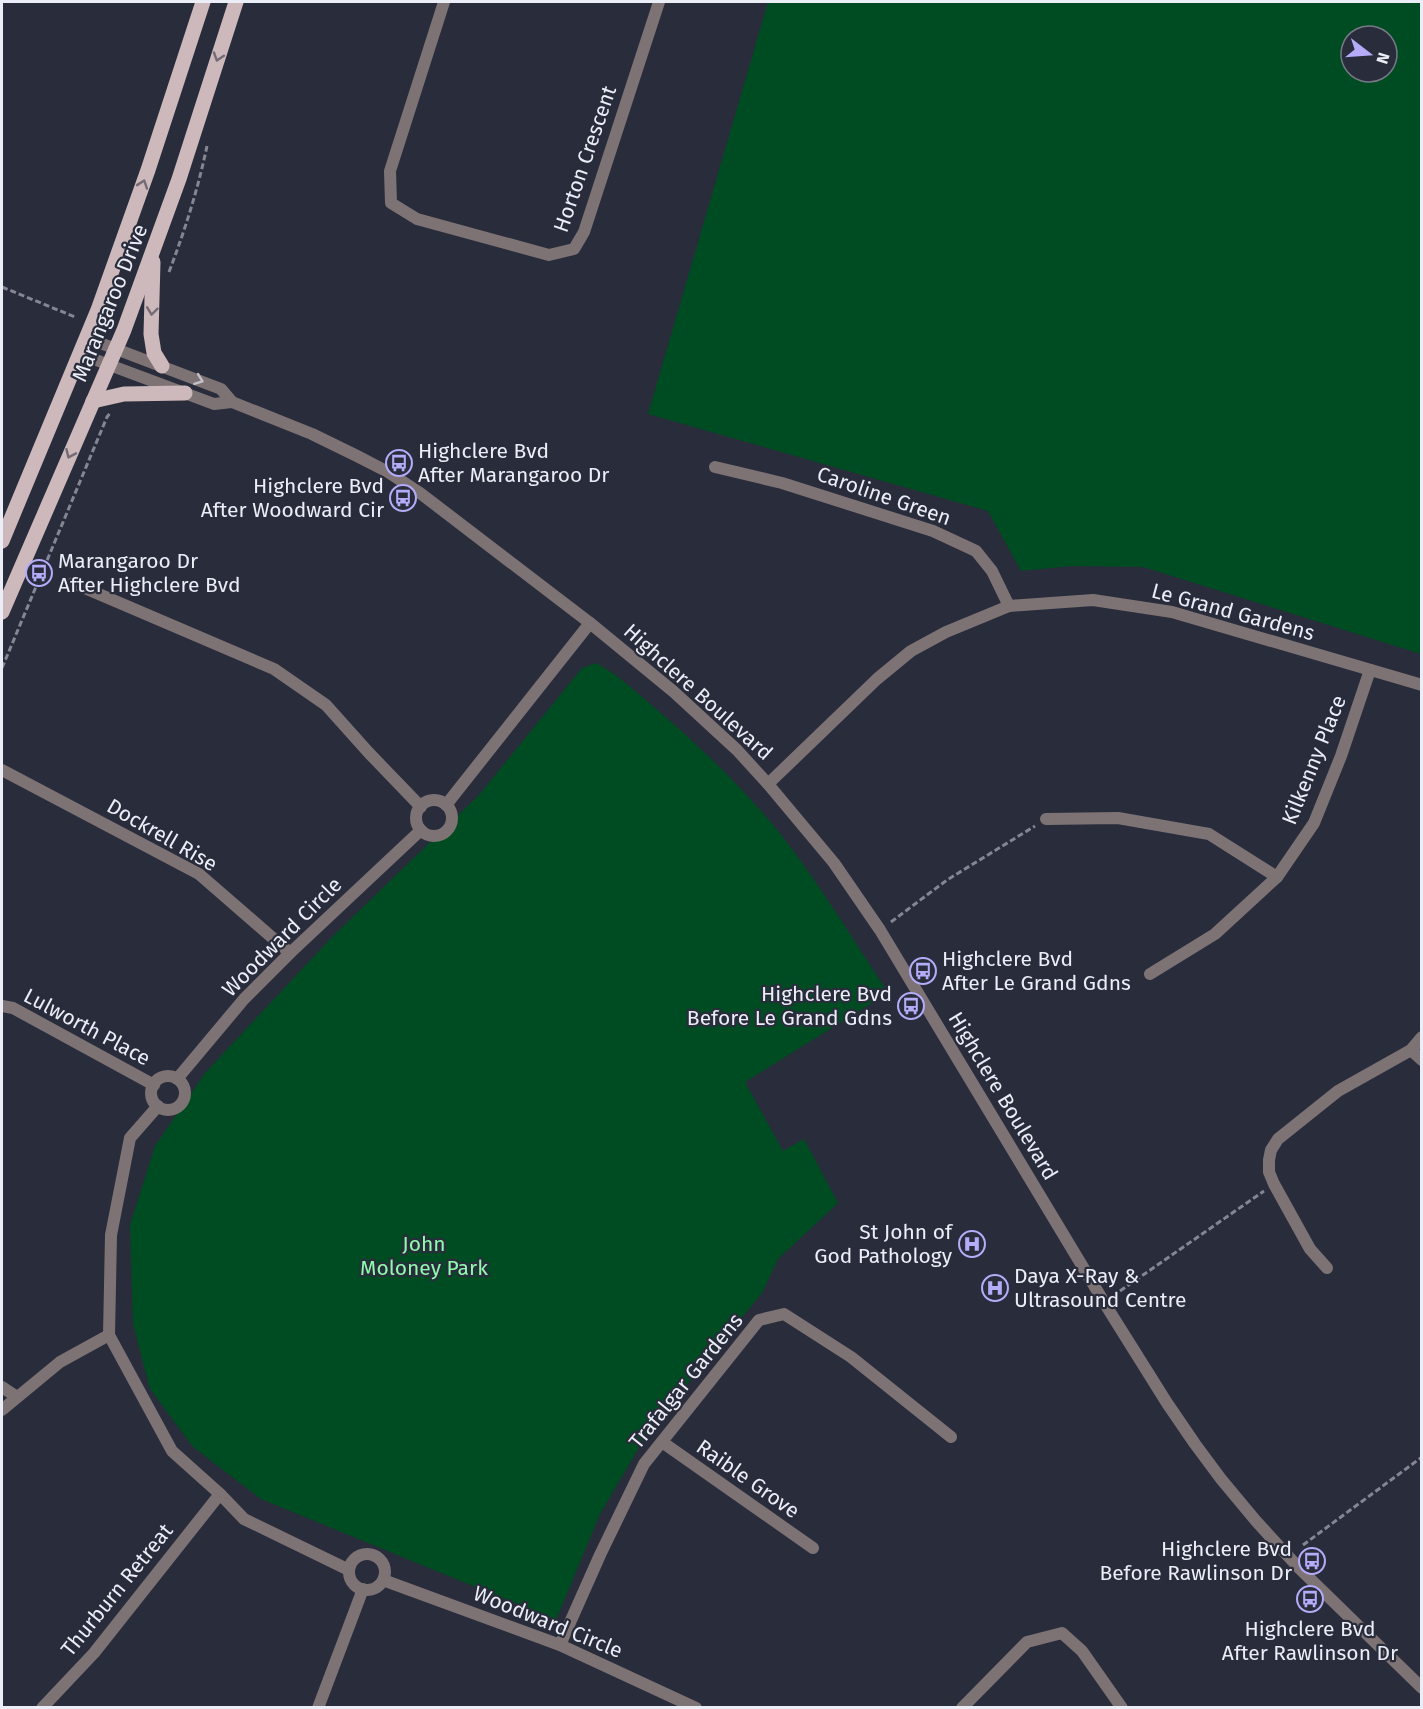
<svg xmlns="http://www.w3.org/2000/svg" width="1423" height="1709" font-family="'Fira Sans',sans-serif">
	<rect width="100%" height="100%" fill="#292c3b"/>
	<g fill="#004c22" fill-rule="evenodd">
		<path d="M768 2H1421V654L1143 567 1072 566 1021 571 988 511 648 414ZM1351 36H1387V72H1351Z"/>
		<path d="M596 663C621 676 640 696 661 713 706 752 750 795 786 841 823 890 855 942 888 993L745 1082 783 1151 804 1139 838 1203 778 1259 762 1293 648 1432 600 1514 556 1620 261 1499 193 1447 150 1389 133 1324 130 1225 155 1146 205 1073 333 936 479 795 582 668Z"/>
	</g>
	<g fill="none" stroke-linecap="round" stroke-linejoin="round">
		<g stroke="#848693" stroke-width="3" stroke-dasharray="6 3" stroke-linecap="butt">
			<path d="M169 272C185 230 198 189 207 146"/>
			<path d="M2 287 75 317"/>
			<path d="M2 668 107 417 111 412"/>
			<path d="M891 922 947 880 1035 826"/>
			<path d="M1120 1291 1264 1191"/>
			<path d="M1303 1545 1422 1457"/>
		</g>
		<g stroke="#7d7374" stroke-width="12">
			<path d="M444 2 390 171 391 203 417 219 549 255 574 249 584 232 659 2"/>
			<path d="M715 467 782 483 933 531 976 551 992 571 1009 606"/>
			<path d="M73 583 274 669 326 705 369 753 421 807"/>
			<path d="M2 770 199 874 290 953"/>
			<path d="M768 784 877 679 911 651 946 632 1009 606 1093 600 1172 612 1422 685"/>
			<circle cx="434" cy="818" r="18"/>
			<path d="M446 805 590 623"/>
			<path d="M1046 819 1118 818 1209 834 1277 877"/>
			<path d="M1150 974 1215 934 1277 877 1314 823 1341 756 1370 670"/>
			<path d="M2 1006 13 1008 154 1085"/>
			<path d="M1411 1050 1422 1060"/>
			<circle cx="168" cy="1093" r="17"/>
			<path d="M177 1079 244 999 290 953 421 830"/>
			<path d="M158 1106 130 1138 111 1235 109 1335 172 1451 220 1494 244 1519 349 1570"/>
			<path d="M1327 1268 1310 1249 1274 1184 1269 1172V1160L1271 1150 1278 1139 1338 1091 1411 1050 1422 1037"/>
			<path d="M2 1387 17 1397"/>
			<path d="M2 1410 60 1362 109 1335"/>
			<path d="M662 1442 813 1548"/>
			<circle cx="367" cy="1572" r="18"/>
			<path d="M383 1580 560 1645 696 1708"/>
			<path d="M560 1645 600 1555 644 1464 759 1320 784 1314 851 1357 951 1437"/>
			<path d="M42 1708 94 1653 220 1494"/>
			<path d="M318 1708 363 1589"/>
			<path d="M962 1708 1027 1642 1062 1633 1082 1651 1122 1708"/>
		</g>
		<g stroke="#7d7374" stroke-width="12">
			<path d="M87 338 221 389 232 402 312 434 357 456 388 472 420 493 590 623 674 692 737 750 768 784 834 863 880 930 1110 1312 1167 1403 1195 1444 1221 1479 1256 1521 1299 1568 1422 1688"/>
			<path d="M80 354 214 404 232 402"/>
		</g>
		<g stroke="#cdb9bc" stroke-width="15">
			<path d="M153 262 151 334 154 353 162 366"/>
			<path d="M93 401 124 394 185 393"/>
			<path d="M2 541 98 310 148 170 203 2"/>
			<path d="M2 612 124 330 179 179 236 2"/>
		</g>
	</g>
	<defs><path id="oneway-chevron" d="M-2-3.5L2.5 0L-2 3.5" fill="none" stroke-width="1.6" stroke-linecap="round" stroke-linejoin="round" transform="scale(1.5)"/></defs>
	<g stroke="#736b75">
		<use href="#oneway-chevron" transform="translate(218 57) rotate(108)"/>
		<use href="#oneway-chevron" transform="translate(143 184) rotate(-71)"/>
		<use href="#oneway-chevron" transform="translate(152 311) rotate(97)"/>
		<use href="#oneway-chevron" transform="translate(70 454) rotate(114)"/>
	</g>
	<use stroke="#c4c2c9" href="#oneway-chevron" transform="translate(199 380) rotate(21)"/>
	<defs>
		<symbol id="bus-ring" viewBox="-11 -11 22 22"><circle r="9.5" fill="#292c3b" stroke="#b4acf9" stroke-width="1.5"/><path d="M-5-6H5V4H4V6H2V4H-2V6H-4V4H-5ZM-3.5-4V0h7V-4ZM-3.5 1.2v1.5H-2V1.2ZM2 1.2v1.5H3.5V1.2Z" fill="#b4acf9"/></symbol>
		<symbol id="hospital-ring" viewBox="-11 -11 22 22"><circle r="9.5" fill="#292c3b" stroke="#b4acf9" stroke-width="1.5"/><path d="M-5-5h3v3.5h4V-5h3V5h-3V1.5h-4V5h-3Z" fill="#b4acf9"/></symbol>
	</defs>
	<g fill-rule="evenodd">
		<use href="#bus-ring" x="384" y="448" width="30" height="30"/>
		<use href="#bus-ring" x="388" y="483" width="30" height="30"/>
		<use href="#bus-ring" x="24" y="558" width="30" height="30"/>
		<use href="#bus-ring" x="908" y="956" width="30" height="30"/>
		<use href="#bus-ring" x="896" y="991" width="30" height="30"/>
		<use href="#hospital-ring" x="957" y="1229" width="30" height="30"/>
		<use href="#hospital-ring" x="980" y="1273" width="30" height="30"/>
		<use href="#bus-ring" x="1297" y="1546" width="30" height="30"/>
		<use href="#bus-ring" x="1295" y="1584" width="30" height="30"/>
	</g>
	<g text-anchor="middle" dominant-baseline="central" stroke-width="4.5" stroke-linejoin="round" paint-order="stroke">
		<g font-size="21" fill="#ebedf7" stroke="#292c3b">
			<text transform="translate(585 159) rotate(-71)">Horton Crescent</text>
			<text transform="translate(110 303) rotate(-68)">Marangaroo Drive</text>
			<text transform="translate(884 496) rotate(19)">Caroline Green</text>
			<text transform="translate(1233 612) rotate(15)">Le Grand Gardens</text>
			<text transform="translate(698 692) rotate(42)">Highclere Boulevard</text>
			<text transform="translate(1314 760) rotate(-68)">Kilkenny Place</text>
			<text transform="translate(162 835) rotate(30)">Dockrell Rise</text>
			<text transform="translate(282 937) rotate(-45)">Woodward Circle</text>
			<text transform="translate(87 1027) rotate(28)">Lulworth Place</text>
			<text transform="translate(1003 1096) rotate(59)">Highclere Boulevard</text>
			<text transform="translate(686 1381) rotate(-51)">Trafalgar Gardens</text>
			<text transform="translate(748 1479) rotate(35)">Raible Grove</text>
			<text transform="translate(117 1590) rotate(-51)">Thurburn Retreat</text>
			<text transform="translate(548 1622) rotate(22)">Woodward Circle</text>
		</g>
		<g font-size="21" fill="#ebedf7" stroke="#292c3b" text-anchor="start">
			<text x="418" y="451">Highclere Bvd<tspan x="418" dy="24">After Marangaroo Dr</tspan></text>
			<text x="384" y="486" text-anchor="end">Highclere Bvd<tspan x="384" dy="24">After Woodward Cir</tspan></text>
			<text x="58" y="561">Marangaroo Dr<tspan x="58" dy="24">After Highclere Bvd</tspan></text>
			<text x="942" y="959">Highclere Bvd<tspan x="942" dy="24">After Le Grand Gdns</tspan></text>
			<text x="892" y="994" text-anchor="end">Highclere Bvd<tspan x="892" dy="24">Before Le Grand Gdns</tspan></text>
			<text x="952" y="1232" text-anchor="end">St John of<tspan x="952" dy="24">God Pathology</tspan></text>
			<text x="1014" y="1276">Daya X-Ray &amp;<tspan x="1014" dy="24">Ultrasound Centre</tspan></text>
			<text x="1292" y="1549" text-anchor="end">Highclere Bvd<tspan x="1292" dy="24">Before Rawlinson Dr</tspan></text>
			<text x="1310" y="1629" text-anchor="middle">Highclere Bvd<tspan x="1310" dy="24">After Rawlinson Dr</tspan></text>
		</g>
		<g font-size="21" fill="#8ffaad" stroke="#292c3b">
			<text x="424" y="1244">John<tspan x="424" dy="24">Moloney Park</tspan></text>
		</g>
	</g>
	<rect width="1423" height="1709" fill="none" stroke="#ebedf7" stroke-width="6"/>
	<g transform="translate(1369 54) rotate(107)"><circle r="28" fill="#292c3b" stroke="#777986" stroke-width="1.5"/>
	<path d="M0-4.5L10 22L0 15L-10 22Z" fill="#b4acf9"/>
	<text y="-9" font-size="16" font-weight="bold" text-anchor="middle" fill="#ebedf7">N</text>
	</g>
</svg>
